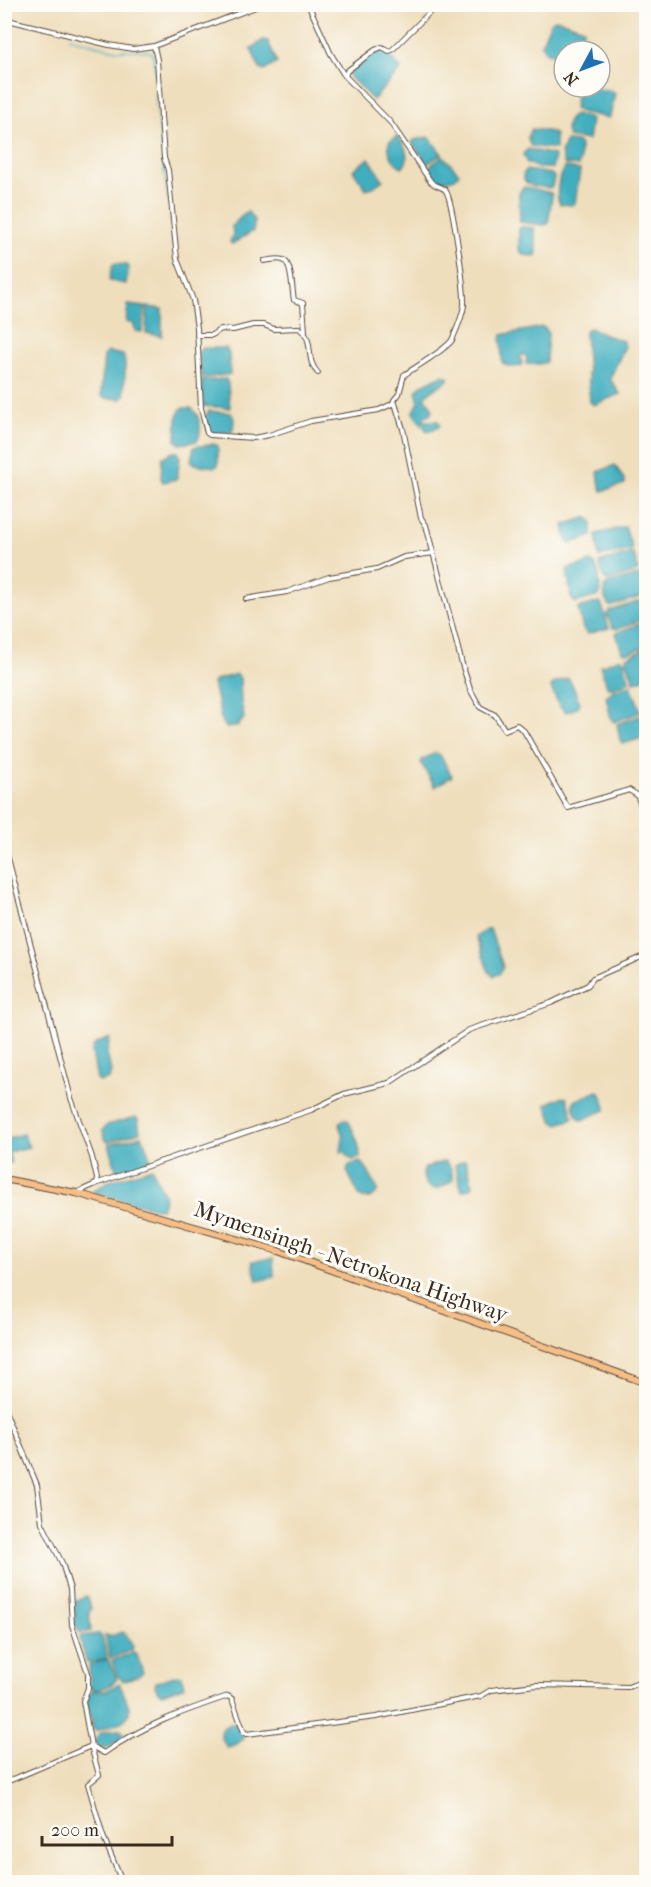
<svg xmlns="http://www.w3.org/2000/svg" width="651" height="1887" font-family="'IM FELL French Canon',serif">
	<rect width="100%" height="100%" fill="#fdfcf7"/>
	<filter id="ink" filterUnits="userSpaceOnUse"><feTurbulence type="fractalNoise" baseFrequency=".0167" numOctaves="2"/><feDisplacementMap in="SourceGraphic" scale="12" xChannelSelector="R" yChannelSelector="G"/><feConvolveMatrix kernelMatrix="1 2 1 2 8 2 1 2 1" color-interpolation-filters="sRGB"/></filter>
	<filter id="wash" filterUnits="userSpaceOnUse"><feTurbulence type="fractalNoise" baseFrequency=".008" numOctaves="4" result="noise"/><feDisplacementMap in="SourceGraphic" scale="24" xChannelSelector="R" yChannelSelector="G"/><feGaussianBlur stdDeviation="1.35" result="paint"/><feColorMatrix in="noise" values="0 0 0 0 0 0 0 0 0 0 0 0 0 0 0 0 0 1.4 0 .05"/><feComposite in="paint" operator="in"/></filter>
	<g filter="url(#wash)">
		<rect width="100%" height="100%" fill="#efdebc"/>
		<g fill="#41aebf" stroke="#3e6c6e" stroke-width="1.5">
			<path d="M556 19 581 27 584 29 575 51H564V57L547 53 541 45 551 21Z"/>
			<path d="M263 40 268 41 277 63 264 71 260 69 251 49Z"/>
			<path d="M380 49 384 50 401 69 373 100 350 77 349 73Z"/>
			<path d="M577 87 609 90 615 93 610 117 609 118 581 112 574 109Z"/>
			<path d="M576 114 591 119 588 140 568 137C564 127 567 119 576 114Z"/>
			<path d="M532 129 552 132 555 135V149L531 146C527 141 527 134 532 129Z"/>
			<path d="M397 136C405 143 412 161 402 167 393 163 387 152 389 142Z"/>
			<path d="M428 137 430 138 442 154 425 165 423 158 412 143 414 140Z"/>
			<path d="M567 141 577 142 580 145V160L578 166 564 164 561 153 565 143Z"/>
			<path d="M528 149 553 155 555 157 552 168H538L527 163 523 154Z"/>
			<path d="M443 156 459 173 455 178 440 182 431 178 429 167Z"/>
			<path d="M369 158 383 180 373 187 366 189 353 170Z"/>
			<path d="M565 167 580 170 575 203 572 205 560 204C555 196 558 175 565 167Z"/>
			<path d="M526 170 551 174 554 177 552 187 549 188C538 186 524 188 523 175Z"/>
			<path d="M525 187 551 193 552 196 548 224 544 225 520 222 519 194 522 188Z"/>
			<path d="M247 211 255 221 253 231 232 244 230 242 233 235 232 226Z"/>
			<path d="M521 227 534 228 537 253 535 256 523 255 519 249V229Z"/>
			<path d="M113 264 127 265 129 267 126 284 109 281Z"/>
			<path d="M128 305 145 307 142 332 135 331 134 324 126 322Z"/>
			<path d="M147 307 162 309V336L146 333Z"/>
			<path d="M542 327 546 329 548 334 546 362 540 364H526L527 357 524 355 519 356 522 362 521 366C514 367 507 368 502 362L501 339 502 335Z"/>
			<path d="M592 328 603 334 623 341 625 346 610 379 620 394 594 405 590 402 585 332 587 329Z"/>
			<path d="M202 348H226L229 354 230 374 205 378 202 377 198 353Z"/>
			<path d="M107 352 123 355C128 364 123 384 124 396L122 399 104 398 101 395 104 355Z"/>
			<path d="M442 375 448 377V380L428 393 425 397 433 409 430 414 423 419 425 421H438L440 425 437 428 427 431 413 413 419 402 416 391 420 386Z"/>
			<path d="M226 379 228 384 230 408 203 406 201 381Z"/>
			<path d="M183 408H191C200 414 203 432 197 441L180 444 176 440 177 419 180 410Z"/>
			<path d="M209 411 231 413 234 419 233 430 231 432 211 433 208 430 205 417Z"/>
			<path d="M214 444 218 446V465L215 467 194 464 191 460 194 447Z"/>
			<path d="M173 452H178L180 457 177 479 163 482 161 479 162 458Z"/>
			<path d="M615 465 625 481V484L602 491 600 487 598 472Z"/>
			<path d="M588 517 592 522V536L569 544 566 538 564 525Z"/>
			<path d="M625 527 632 547 631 550 599 557 596 534Z"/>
			<path d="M631 553 634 555 638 568 637 572 607 581 605 580 599 563Z"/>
			<path d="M591 562 595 564 599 574 600 594 598 596 575 603 571 598 567 569Z"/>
			<path d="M639 575 642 577 646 595 613 606H609L605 599 604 587 609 583Z"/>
			<path d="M646 599V618L617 629 613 628 607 615 609 611Z"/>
			<path d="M599 602 601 603 609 628 588 634 583 629 578 608Z"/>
			<path d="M646 621V646L628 653 622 652 616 633Z"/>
			<path d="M646 648V678L634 682 626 658Z"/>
			<path d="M621 658 624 661 629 680 625 684 608 688 600 666Z"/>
			<path d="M236 674 240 678 241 702 244 718 238 726 227 728 222 723 213 683 216 680Z"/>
			<path d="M568 678 572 684 580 703 577 708 566 712 560 707 551 688 553 684Z"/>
			<path d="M631 685 641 712 614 722 611 719 606 696 614 690Z"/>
			<path d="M639 716 642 719 646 737 623 744 620 740 617 724Z"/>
			<path d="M435 753 440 755 452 776 435 787 421 763 422 760Z"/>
			<path d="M487 929H490L503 967 499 974 493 976 489 972 476 937Z"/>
			<path d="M107 1039H110L107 1053 111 1072 109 1079 100 1082 97 1080 93 1058 92 1050 94 1045Z"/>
			<path d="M598 1091 600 1092 606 1107 605 1110 582 1120C576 1117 572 1108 574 1101Z"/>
			<path d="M562 1097 567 1098 573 1117 571 1120 557 1124 553 1122 546 1104Z"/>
			<path d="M136 1117 138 1119 140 1132 108 1142 104 1139 103 1130 107 1125Z"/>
			<path d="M345 1119 348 1120C354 1133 360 1143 360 1157L353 1160 348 1157 346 1152H341L343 1136 339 1125 341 1121Z"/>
			<path d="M23 1134 29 1147 8 1152 11 1163H5V1139Z"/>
			<path d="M142 1136 151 1160 117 1173 109 1144Z"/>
			<path d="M464 1160 466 1161 473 1186 471 1188 462 1191 455 1165Z"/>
			<path d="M445 1161 451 1168 453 1180C449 1183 439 1189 434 1189 424 1188 421 1174 425 1168Z"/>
			<path d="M360 1162 365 1166 378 1190C376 1196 366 1201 360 1197L347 1171 349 1165Z"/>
			<path d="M152 1168 165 1197 161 1209 130 1202 96 1193 93 1191 107 1182Z"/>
			<path d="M273 1258 274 1277 257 1281 252 1261Z"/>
			<path d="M87 1596 91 1608 89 1612 91 1631 80 1633C72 1624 74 1613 76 1600Z"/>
			<path d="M122 1632 126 1634 133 1646 132 1650 110 1658 105 1635 111 1636Z"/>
			<path d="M99 1634 102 1637 107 1656 105 1659 88 1663 86 1662 80 1639 81 1636Z"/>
			<path d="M133 1653 137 1655 143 1672 138 1676 123 1681 117 1675 112 1660Z"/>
			<path d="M108 1659 117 1679C110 1687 99 1692 90 1688L89 1665Z"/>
			<path d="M177 1675 181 1676 184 1684 183 1687 162 1694 158 1692 155 1686 156 1682Z"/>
			<path d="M119 1683C122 1689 124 1695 127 1701 137 1724 111 1724 96 1731L93 1729C93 1715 79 1705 92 1691H106Z"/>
			<path d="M236 1723 241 1729 243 1739 237 1744 227 1747 221 1738V1729L228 1725Z"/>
			<path d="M120 1730 125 1734 124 1737 104 1749 96 1744V1739L99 1734 107 1731Z"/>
		</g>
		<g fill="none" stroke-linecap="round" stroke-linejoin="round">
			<g stroke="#41aebf" stroke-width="1.5">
				<path d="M69 37C85 43 101 47 117 50 128 51 143 48 152 53L155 65 156 104 162 151"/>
				<path d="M162 159 170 210"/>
				<path d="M171 218 174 249"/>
			</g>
		</g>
	</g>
	<g filter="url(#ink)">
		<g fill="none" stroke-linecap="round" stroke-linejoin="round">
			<defs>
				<g id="minor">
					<path d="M308 4 331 54 344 75"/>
					<path d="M438 4 392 50 389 51 382 47 375 50 347 71 345 76 390 122 431 182C436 187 443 186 446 191 453 202 465 290 464 305 463 315 456 331 452 340 447 349 414 368 404 375L399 394 394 400 403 429 421 518 426 525 462 664 470 689 480 707 495 715 505 730 517 725 524 731 568 808 629 790 637 795 646 819"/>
					<path d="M4 19 109 45 133 49 154 46 263 4"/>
					<path d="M154 46 157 60 164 158 168 170 177 259 193 300 197 328 201 408 207 433 210 435 253 438 269 435 311 421 379 410 392 404 394 401"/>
					<path d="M264 261C269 260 278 258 283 260 292 262 292 291 294 300L303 303 305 332"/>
					<path d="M197 335H212L221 329 233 330 253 325H264L274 329 299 328C316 340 304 359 318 373"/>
					<path d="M246 599 287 592 329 577 377 569 404 557 434 553"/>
					<path d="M4 843 71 1098 92 1157 98 1183"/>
					<path d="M78 1192 98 1183 311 1110 344 1094 389 1083 469 1030 551 1003 588 985 593 978 646 955"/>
					<path d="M4 1405 37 1485 42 1523 62 1563 70 1589 72 1625 88 1673V1688L83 1701 91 1746 99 1775 88 1784 103 1836 122 1882"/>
					<path d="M4 1783 91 1746 104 1753C142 1726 184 1711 228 1696L232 1699 244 1732 247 1734 376 1717 481 1696 491 1690 536 1685 628 1687 646 1680"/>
				</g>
				<path id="primary" d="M4 1179 76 1193 278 1251 646 1383"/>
			</defs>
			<use href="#minor" stroke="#564536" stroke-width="6"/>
			<use href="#primary" stroke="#564536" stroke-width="8"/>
			<use href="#minor" stroke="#fff" stroke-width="4"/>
			<use href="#primary" stroke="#f6be87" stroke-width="6"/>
		</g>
	</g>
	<g text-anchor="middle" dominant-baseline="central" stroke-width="6" stroke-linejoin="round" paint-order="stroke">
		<g font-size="22" fill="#3b2a1e" stroke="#fdfcf7">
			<text transform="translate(351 1262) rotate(19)">Mymensingh - Netrokona Highway</text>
		</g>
	</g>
	<rect width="651" height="1887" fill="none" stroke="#fdfcf7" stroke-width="24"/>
	<g transform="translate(582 69) rotate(229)"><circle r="28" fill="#fdfcf7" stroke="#afa8a0" stroke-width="1.5"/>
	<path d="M0-4.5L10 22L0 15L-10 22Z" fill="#1f6fb2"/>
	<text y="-9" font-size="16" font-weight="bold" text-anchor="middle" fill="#3b2a1e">N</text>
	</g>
	<path d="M42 1836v9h130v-9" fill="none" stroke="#3b2a1e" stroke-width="3"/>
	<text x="51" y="1836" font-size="18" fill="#3b2a1e" stroke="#fdfcf7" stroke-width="4.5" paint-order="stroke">200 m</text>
</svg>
